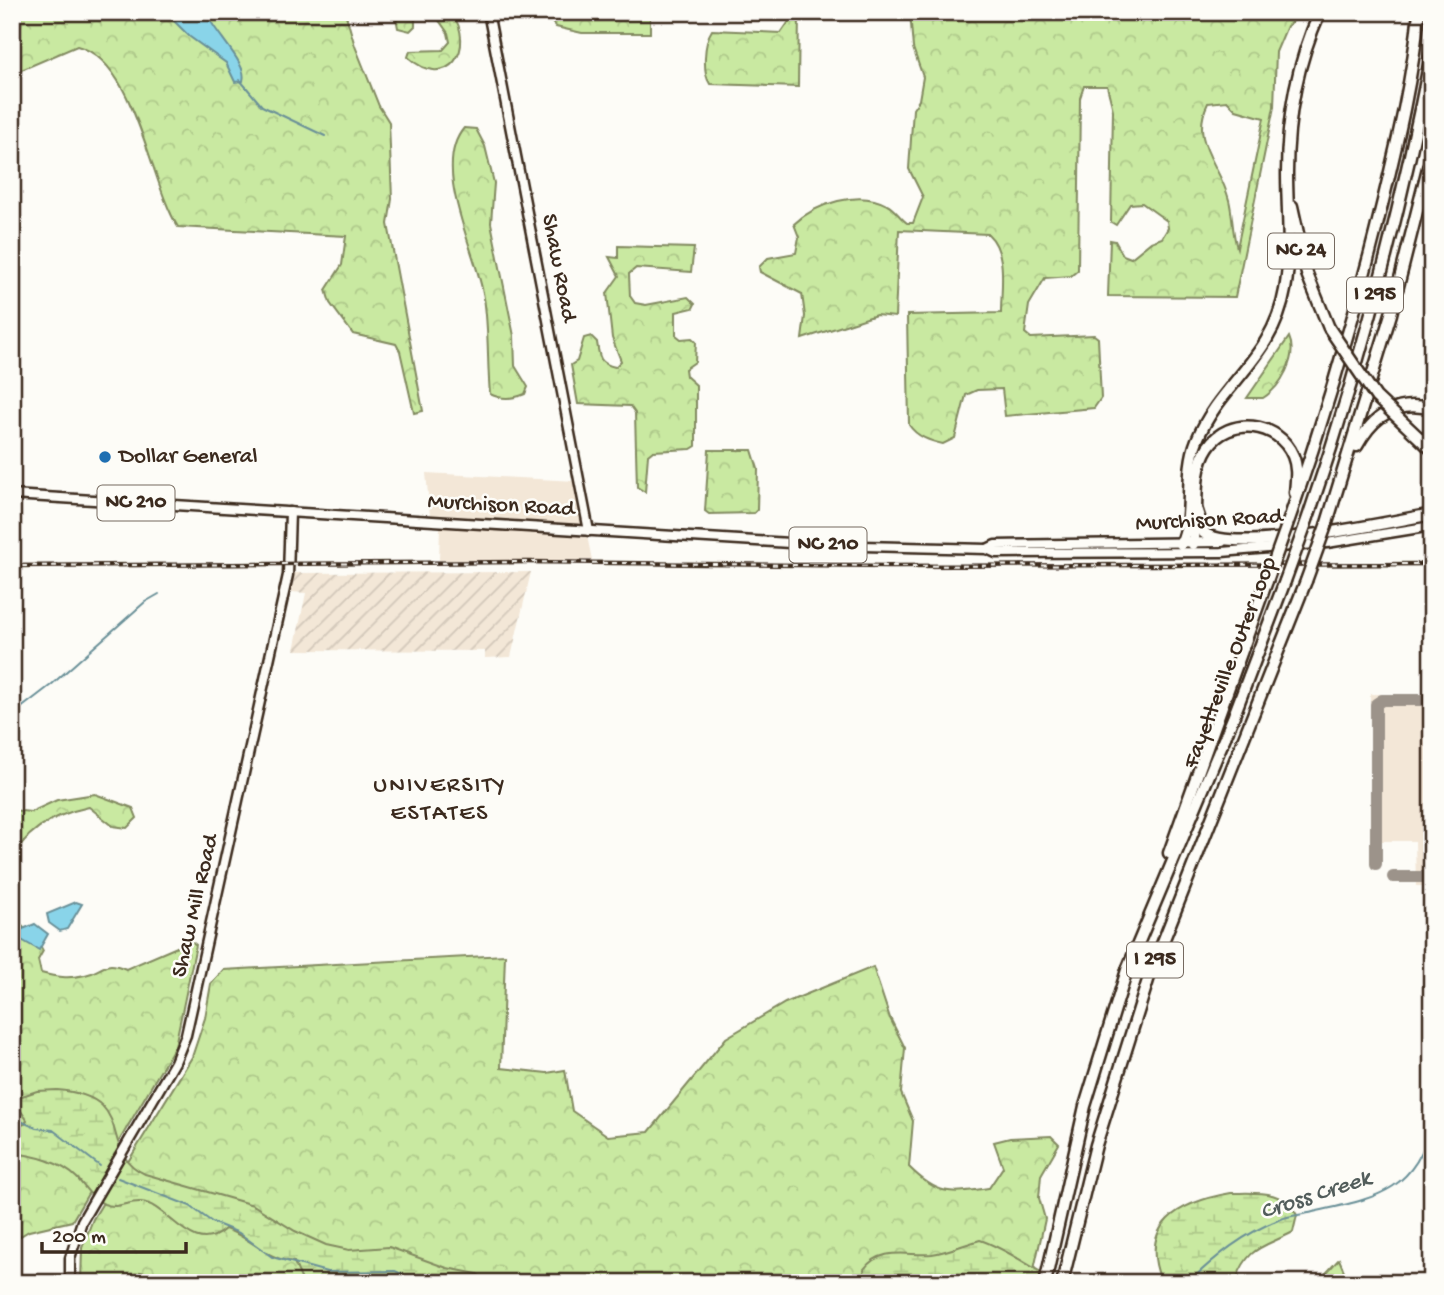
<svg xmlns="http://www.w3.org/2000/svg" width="1444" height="1295" font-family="'Gochi Hand',sans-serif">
	<defs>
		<pattern id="industrial-furrows" width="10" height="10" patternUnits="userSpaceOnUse" patternTransform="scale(1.75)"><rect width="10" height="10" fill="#f3e7d7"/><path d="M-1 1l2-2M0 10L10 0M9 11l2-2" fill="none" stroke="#d1c6b8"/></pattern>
		<pattern id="forest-crowns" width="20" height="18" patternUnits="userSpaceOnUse" patternTransform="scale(1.75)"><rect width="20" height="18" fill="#c9e9a1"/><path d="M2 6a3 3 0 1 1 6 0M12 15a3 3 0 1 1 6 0" fill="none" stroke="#aec88a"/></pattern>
		<pattern id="wetland-marsh" width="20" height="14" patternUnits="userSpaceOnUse" patternTransform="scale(1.75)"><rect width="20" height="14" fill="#c9e9a1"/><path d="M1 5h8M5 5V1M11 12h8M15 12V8" fill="none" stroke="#aec88a"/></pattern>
	</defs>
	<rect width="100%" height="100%" fill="#fdfcf7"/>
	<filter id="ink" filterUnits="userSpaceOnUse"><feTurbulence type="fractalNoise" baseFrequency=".0143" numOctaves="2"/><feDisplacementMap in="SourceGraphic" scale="14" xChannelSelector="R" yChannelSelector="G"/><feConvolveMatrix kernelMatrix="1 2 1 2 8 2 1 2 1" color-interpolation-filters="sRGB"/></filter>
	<g filter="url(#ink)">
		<g fill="#f3e7d7">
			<path d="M426 473 576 481 592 560H439L440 527H431Z"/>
			<path d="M1370 694 1432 695V886H1416L1415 841H1370Z"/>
		</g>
		<path fill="url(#industrial-furrows)" d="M531 572 511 657 485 658V651L294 650 306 593 291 592 294 573Z"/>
		<path fill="#c9e9a1" stroke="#828a60" stroke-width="2" d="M1339 1259 1349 1283H1317Z"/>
		<g fill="url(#forest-crowns)" stroke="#828a60" stroke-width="2" fill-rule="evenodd">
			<path d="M12 12H345L355 46 379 106 389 122 392 199 388 224 423 411 414 413 400 351 396 344 353 334 330 303 326 290 342 265 346 236 178 227C149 181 136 61 77 46L12 74Z"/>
			<path d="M395 12H415V26L410 31 398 28Z"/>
			<path d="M433 12H451C478 48 447 93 408 57L410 51 443 50 450 42 448 33Z"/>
			<path d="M523 12H650V33H582L556 27 544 13 525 16Z"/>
			<path d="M790 12H799L798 87 710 84C702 72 704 42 712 30L781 33 790 20Z"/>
			<path d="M910 12H1313L1310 18H1297L1287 26 1276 52 1274 107 1235 297 1108 296 1110 240 1115 241 1123 255 1131 258 1151 242 1162 238 1168 228 1167 221 1142 203 1130 204 1116 225 1111 222 1113 110 1107 86H1084L1080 98 1078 270 1071 276 1045 278 1029 305 1025 333 1031 338 1094 335 1098 338 1101 398 1094 408 1005 416 1002 389 977 390 966 395 955 438 943 444C930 441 917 437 909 425L907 315 1001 313C1001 288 1008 252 988 234L899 230 895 317 876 315 802 339 805 316 802 294 760 272 759 267 768 258 796 253 799 237 794 224C815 204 859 189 887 205 894 208 900 218 907 223H913L923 197 909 169 913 109 919 100 923 77 913 48ZM1227 101 1236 110 1264 118 1237 248C1232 232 1233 216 1229 200 1220 164 1189 141 1208 103Z"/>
			<path d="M464 128 476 129 485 146 494 183 491 223 514 336 515 366 528 387 525 394C513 399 502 400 490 394 487 362 489 329 484 298 477 252 430 168 464 128Z"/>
			<path d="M618 246 694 248 691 272 636 268 629 274 630 296 635 303 646 305 688 297 695 304 693 308 676 312V335L681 339 692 338 696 342 695 362 685 369 686 376 696 385V446L691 449 653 451 648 455 645 492 637 487 635 413 630 406 578 404 571 365 577 361 584 338 591 336 597 342C599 357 599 363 615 367L621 361 612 338 607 293 619 276 609 257 618 258Z"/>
			<path d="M1289 337C1298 357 1281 387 1263 398H1247Z"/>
			<path d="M709 450H752L758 469 757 510 754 513 709 514 705 511Z"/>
			<path d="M95 794 133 808 137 818 127 828 113 826 89 807C57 814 24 828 12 862V810L31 812 57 800Z"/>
			<path d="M12 912C19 929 36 934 43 951L38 960 41 973C56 977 69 979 85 975 105 971 102 959 126 969L191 941 196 945 175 1046 72 1221 29 1231 12 1241Z"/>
			<path d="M505 955 501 1068 547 1073 565 1070 572 1111 608 1136 649 1132 726 1038 785 1003 873 967 890 1018 905 1048 901 1093 913 1121 909 1167C938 1196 950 1194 989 1188L1003 1167 994 1142 1010 1138 1051 1136 1059 1144 1041 1175 1039 1198 1045 1219 1031 1283H174L169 1277 140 1272 137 1283H81L82 1248 93 1219 192 1057 205 1018 211 984 223 970Z"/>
		</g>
		<g fill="url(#wetland-marsh)" stroke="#828a60" stroke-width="2">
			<path d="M57 1090C140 1097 95 1151 145 1174L253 1205 295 1231 326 1245 349 1250 389 1247 447 1268 477 1274 489 1283H303L294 1262C263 1258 253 1238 225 1229 192 1259 168 1204 141 1202 127 1201 118 1210 104 1204 91 1198 86 1188 77 1178 61 1162 34 1155 12 1153V1128L25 1124 27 1120 13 1099 37 1091Z"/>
			<path d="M1231 1193C1257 1193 1284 1189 1297 1215L1293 1232C1263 1248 1248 1245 1235 1283H1162C1137 1224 1179 1202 1231 1193Z"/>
			<path d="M980 1240C1010 1250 1033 1270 1062 1283H865L864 1269C882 1246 907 1256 932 1254 948 1252 965 1244 980 1240Z"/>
		</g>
		<g fill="#89d4e9" stroke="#6a9098" stroke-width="2">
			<path d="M165 12H206C213 32 249 64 243 81L235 82 226 63 190 37Z"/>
			<path d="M76 902 82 904 67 929 60 931 49 923 47 914Z"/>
			<path d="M35 924 48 934 39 950 18 938V931Z"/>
		</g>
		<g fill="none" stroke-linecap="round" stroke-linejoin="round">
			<g stroke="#6a9098" stroke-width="2">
				<path d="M240 80 262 106 325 136"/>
				<path d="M12 715 51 685 145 602 159 594"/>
				<path d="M12 1117 36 1128 53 1130 100 1166"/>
				<path d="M118 1178 190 1206 212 1222 239 1233 272 1257 327 1272 395 1271 421 1283"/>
				<path d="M1188 1283C1216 1256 1244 1233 1281 1219 1291 1215 1302 1215 1313 1212 1375 1198 1415 1193 1432 1123"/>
			</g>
			<g stroke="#9c938a" stroke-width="12">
				<path d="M1376 864V704L1382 700H1432"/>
				<path d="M1393 877H1432"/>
			</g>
			<defs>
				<g id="major">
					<path d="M488 12 589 531"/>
					<path d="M12 495 821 545 987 549 996 553 1222 552 1327 543 1432 526"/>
					<path d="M987 549 995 545 1222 542"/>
					<path d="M70 1283V1258L82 1221 175 1062 186 1035 288 575 290 512"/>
				</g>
				<g id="highway">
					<path d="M1292 206 1307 274 1329 328"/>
					<path d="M1357 446C1373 416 1397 399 1432 409"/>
					<path d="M1197 511 1204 533C1235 555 1390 522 1432 514"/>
					<path d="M1327 523 1391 314 1432 152"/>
					<path d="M1305 526C1359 371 1401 211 1432 50"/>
					<path d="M1286 528C1324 421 1356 312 1383 201 1398 139 1413 76 1419 12"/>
					<path d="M1181 544C1195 516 1183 474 1197 440 1221 382 1273 359 1285 290 1292 252 1287 211 1287 173 1287 117 1297 63 1320 12"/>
					<path d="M1193 544C1200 514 1190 474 1208 447 1229 416 1278 421 1293 456 1298 468 1296 480 1295 493"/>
					<path d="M1169 853 1267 581"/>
					<path d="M1045 1283 1085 1106 1127 970 1233 718 1285 581"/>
					<path d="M1062 1283 1096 1145 1149 977 1306 581"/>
				</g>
			</defs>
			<use href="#major" stroke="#3b2a1e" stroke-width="13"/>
			<use href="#highway" stroke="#3b2a1e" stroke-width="15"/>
			<use href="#major" stroke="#fdfcf7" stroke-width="8"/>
			<use href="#highway" stroke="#fdfcf7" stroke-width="10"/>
			<defs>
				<path id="rail" d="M12 566 528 562 889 566 1432 564"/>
			</defs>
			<use href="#rail" stroke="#3b2a1e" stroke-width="4.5"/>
			<use href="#rail" stroke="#fdfcf7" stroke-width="2" stroke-dasharray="5" stroke-linecap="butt"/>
			<defs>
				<g id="highway-bridge">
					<path d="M1329 328 1376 397 1432 450"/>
					<path d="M1267 581 1286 528"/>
					<path d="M1285 581 1305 526"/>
					<path d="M1306 581 1327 523"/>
				</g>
			</defs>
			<use href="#highway-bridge" stroke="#3b2a1e" stroke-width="15" stroke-linecap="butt"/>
			<use href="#highway-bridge" stroke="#fdfcf7" stroke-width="10"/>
		</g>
	</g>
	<circle fill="#1f6fb2" stroke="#fdfcf7" stroke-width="2.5" cx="105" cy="457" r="7"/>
	<g text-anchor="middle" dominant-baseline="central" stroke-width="5" stroke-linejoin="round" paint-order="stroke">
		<g fill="#fdfcf7" stroke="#75695f" stroke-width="2">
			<rect x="1268" y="233.5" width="66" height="35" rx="5"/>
			<rect x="1347" y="277.5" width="56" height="35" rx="5"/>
			<rect x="97.5" y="485.5" width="77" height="35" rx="5"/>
			<rect x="789.5" y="527.5" width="77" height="35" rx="5"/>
			<rect x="1127" y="942.5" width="56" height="35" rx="5"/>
		</g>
		<g font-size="21" font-weight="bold" fill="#3b2a1e">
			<text x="1301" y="251">NC 24</text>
			<text x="1375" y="295">I 295</text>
			<text x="136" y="503">NC 210</text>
			<text x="828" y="545">NC 210</text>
			<text x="1155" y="960">I 295</text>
		</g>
		<g font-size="23" fill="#3b2a1e" stroke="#fdfcf7">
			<text transform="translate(558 268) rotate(79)">Shaw Road</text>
			<text transform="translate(501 506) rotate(3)">Murchison Road</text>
			<text transform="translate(1209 521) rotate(-3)">Murchison Road</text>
			<text transform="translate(1231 663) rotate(-69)">Fayetteville Outer Loop</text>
			<text transform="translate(196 906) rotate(-77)">Shaw Mill Road</text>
		</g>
		<g font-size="23" fill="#3b2a1e" stroke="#fdfcf7" text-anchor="start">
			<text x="119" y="457">Dollar General</text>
		</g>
		<g font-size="24" letter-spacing="2" fill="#3b2a1e" stroke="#fdfcf7">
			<text x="440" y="786">UNIVERSITY<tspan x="440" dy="28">ESTATES</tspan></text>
		</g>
		<g font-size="24" font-style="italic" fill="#525d5b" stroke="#fdfcf7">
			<text transform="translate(1316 1196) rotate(-18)">Cross Creek</text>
		</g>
	</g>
	<rect width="1444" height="1295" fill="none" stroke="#fdfcf7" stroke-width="42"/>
	<rect x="21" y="21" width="1402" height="1253" fill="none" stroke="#3b2a1e" stroke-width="2.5" filter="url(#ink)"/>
	<path d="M42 1242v10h144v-10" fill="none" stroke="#3b2a1e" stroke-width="3.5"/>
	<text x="52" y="1242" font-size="21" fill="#3b2a1e" stroke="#fdfcf7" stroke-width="5" paint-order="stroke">200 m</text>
</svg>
